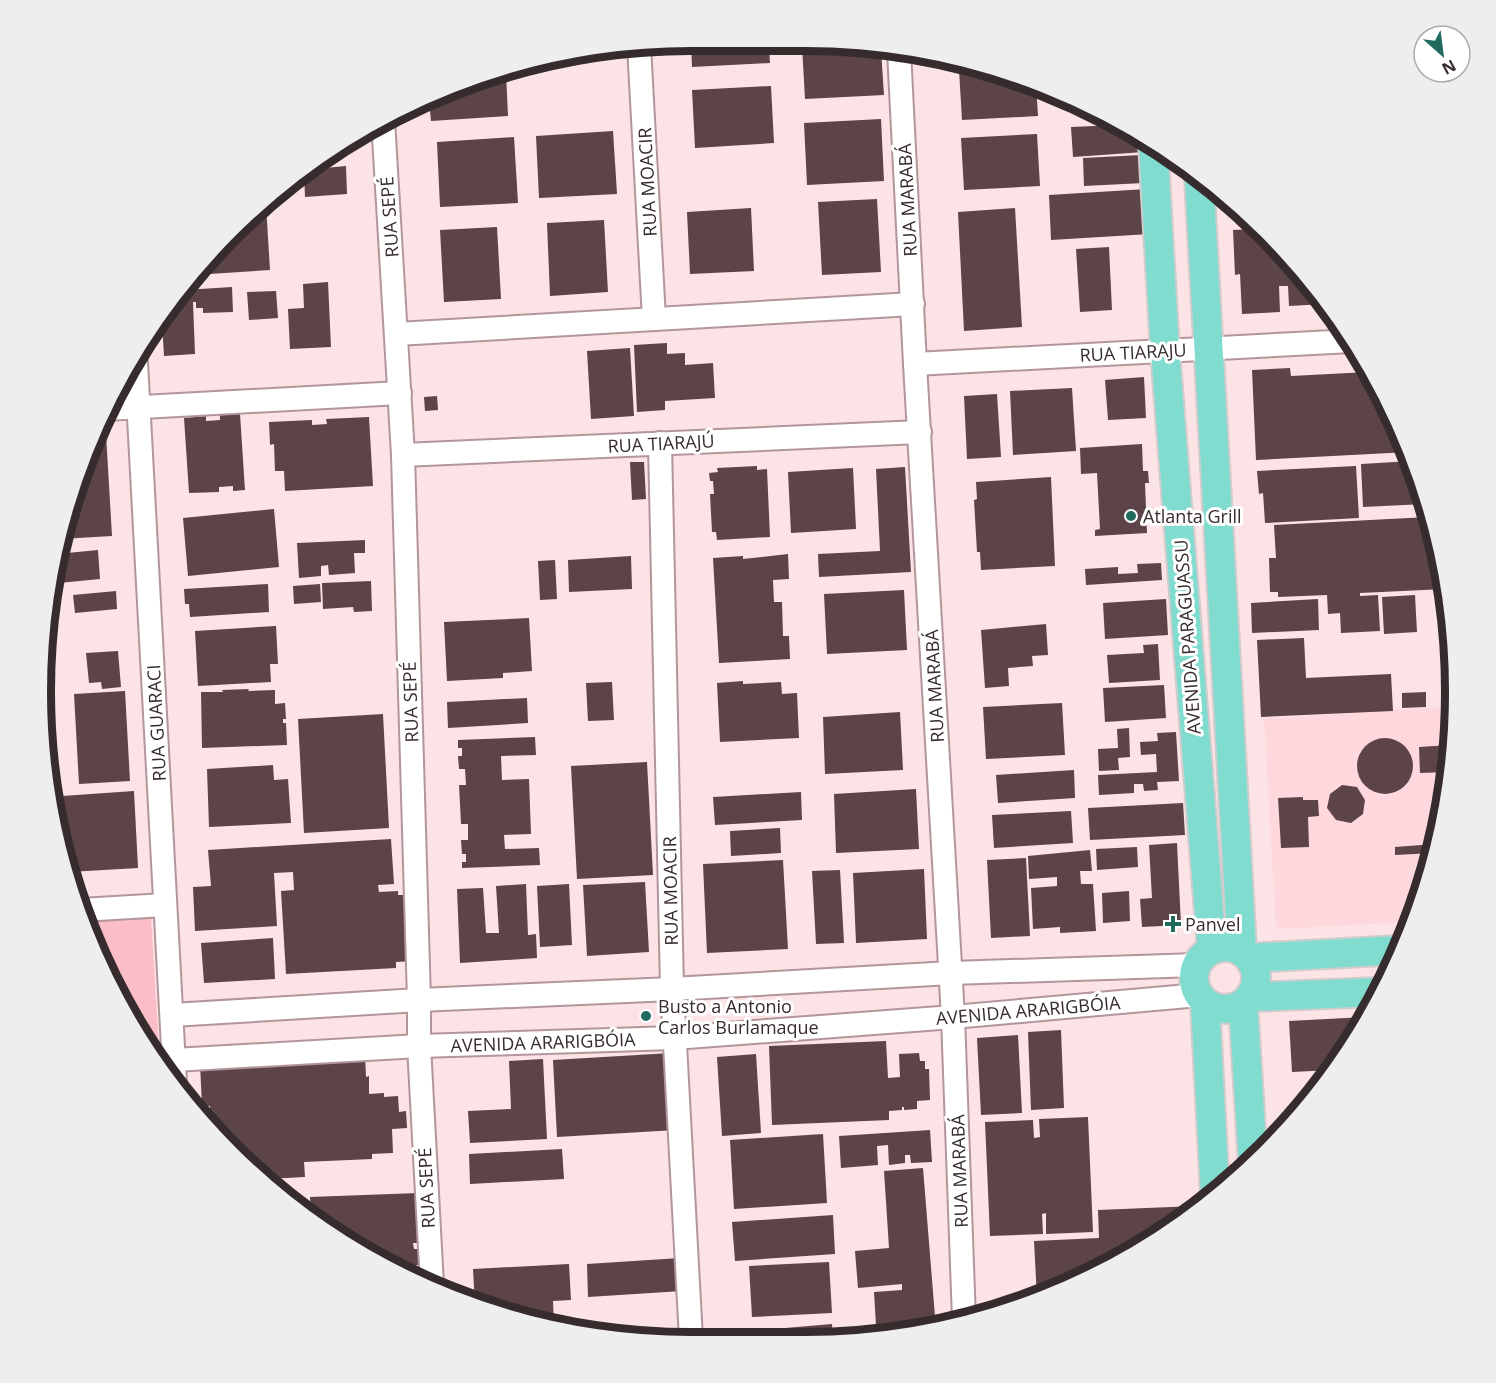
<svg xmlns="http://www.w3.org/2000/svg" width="1496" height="1383" font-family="'Open Sans',sans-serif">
	<rect width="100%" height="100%" fill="#fce3e6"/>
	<path fill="#ffd8de" d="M1454 706 1443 819 1412 922 1276 929 1264 719Z"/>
	<path fill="#fbbec8" d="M151 917 160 1065 150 1053 90 940 84 920Z"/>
	<g fill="#5c4448">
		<path d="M691 41 769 45 770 63 692 67Z"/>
		<path d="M802 46 881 50 884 95 805 99Z"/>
		<path d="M983 69 1036 85 1038 116 962 120 959 70Z"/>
		<path d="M506 73 508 116 431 121 429 99Z"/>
		<path d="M771 86 774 143 695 148 692 90Z"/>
		<path d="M881 119 884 181 807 185 804 123Z"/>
		<path d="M1118 125 1144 138V152L1073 157 1071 127Z"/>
		<path d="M613 131 617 194 539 198 536 136Z"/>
		<path d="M1037 134 1040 186 964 190 961 138Z"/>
		<path d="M514 137 518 203 440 207 437 142Z"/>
		<path d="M348 142 349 151 332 152 335 151Z"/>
		<path d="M1142 155 1144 183 1084 186 1083 158Z"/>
		<path d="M346 166 347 194 305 197 304 170Z"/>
		<path d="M1147 189 1150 234 1051 240 1049 195Z"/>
		<path d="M877 199 881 272 822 275 818 202Z"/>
		<path d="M263 205H266L270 270 194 275 202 263Z"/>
		<path d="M751 208 754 271 690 274 687 212Z"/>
		<path d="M1015 208 1022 327 964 331 958 212Z"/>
		<path d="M604 220 608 292 550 296 547 223Z"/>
		<path d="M1256 224 1265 231 1282 252 1283 272H1292V264L1325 304 1289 306 1288 286H1279L1280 312 1242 314 1240 274 1235 275 1233 230 1256 229Z"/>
		<path d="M497 227 501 299 444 302 440 230Z"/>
		<path d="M1109 247 1112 310 1080 312 1076 249Z"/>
		<path d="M328 282 331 347 290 349 288 309 304 308 303 284Z"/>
		<path d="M232 287 233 312 203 313V308H196V302H193L195 354 164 356 162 322 184 290Z"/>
		<path d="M276 291 278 318 249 320 247 292Z"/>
		<path d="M667 343V354L685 353V365L713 363 715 398 665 401V410L637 412 634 345Z"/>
		<path d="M630 348 634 416 591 419 587 351Z"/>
		<path d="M1290 368 1291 376 1368 372 1406 443 1409 452 1256 460 1252 370Z"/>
		<path d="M1144 377 1146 418 1108 420 1105 380Z"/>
		<path d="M1072 388 1076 451 1013 455 1010 391Z"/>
		<path d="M997 394 1001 457 967 459 964 396Z"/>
		<path d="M437 396 438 410 425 411 424 397Z"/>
		<path d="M240 414 245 490 233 491V486L219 487V492L189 493 184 418 206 416V421L220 420V415Z"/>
		<path d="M369 417 373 486 285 491 284 471H275L274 444 270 445 269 422 312 420V425L327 424 326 419Z"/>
		<path d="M106 434 112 536 61 539 63 523 78 482H82L81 474 96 435Z"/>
		<path d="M1142 444 1143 471H1148L1149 483H1145L1147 533 1095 536V530L1100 529 1097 473 1081 474 1080 448Z"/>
		<path d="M1412 461 1425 504 1363 507 1361 464Z"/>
		<path d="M630 462H644L646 499 632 500Z"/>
		<path d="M757 466V470L767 469 770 537 717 540 716 532H712L710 494H714L713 481H710L709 473 718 472 717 468Z"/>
		<path d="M1356 466 1359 518 1265 523 1263 493 1259 494 1257 471Z"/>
		<path d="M905 467 911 572 819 577 818 554 880 551 876 469Z"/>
		<path d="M853 468 856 529 791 533 788 472Z"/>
		<path d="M1051 477 1055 566 981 570 980 552H977L974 500 977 499 976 482Z"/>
		<path d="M274 509 279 567 188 576 183 518Z"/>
		<path d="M1428 517 1443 565 1445 589 1360 593V596L1378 595 1380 631 1341 633 1340 613 1328 614 1327 595 1278 597V592H1270L1269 558H1276L1274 525Z"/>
		<path d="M365 540V553H354L355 573 329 575 328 565 321 566V576L299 578 297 543Z"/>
		<path d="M66 548 67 553 98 550 100 579 59 583V579L55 580 59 549Z"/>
		<path d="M788 554 789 579 773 580 774 602H782L783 636H789L790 659 719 663 713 558 743 556V559Z"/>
		<path d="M631 556 632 589 569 592 568 560Z"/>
		<path d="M555 560 557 599 540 600 538 561Z"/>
		<path d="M1161 563 1162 580 1086 585 1085 569 1118 567V574L1138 573 1137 564Z"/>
		<path d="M371 581 372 611 354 612 353 607 323 609 322 583Z"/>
		<path d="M268 584 269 612 190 617 189 604H185L184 589Z"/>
		<path d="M320 584 321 602 294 604 293 586Z"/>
		<path d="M904 590 907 650 827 654 824 594Z"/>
		<path d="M116 591 117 609 75 613 73 595Z"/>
		<path d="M1415 595 1417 632 1384 634 1382 597Z"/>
		<path d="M1166 599 1168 635 1105 639 1103 603Z"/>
		<path d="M1318 599 1319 630 1252 633 1251 603Z"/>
		<path d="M529 618 532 671 503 673V678L447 681 444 622Z"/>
		<path d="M1046 624 1048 655 1032 656 1033 666 1008 668 1009 686 985 688 981 630Z"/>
		<path d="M276 626 278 664H270L271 682 198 686 195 631Z"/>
		<path d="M1304 638 1306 678 1391 674 1393 711 1261 717 1257 640Z"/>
		<path d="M1158 644 1160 680 1109 683 1107 655 1144 653 1143 645Z"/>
		<path d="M118 651 121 687 102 689 101 682 89 683 86 653Z"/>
		<path d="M743 681V684L781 682 782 694 797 693 799 738 720 742 717 683Z"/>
		<path d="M612 682 614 720 588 721 586 683Z"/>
		<path d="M1164 685 1166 718 1105 722 1103 688Z"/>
		<path d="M249 689 248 691 275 690V704L285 703 286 719H283V723H286L287 745 202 748 201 692H223L222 690Z"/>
		<path d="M125 691 130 781 79 784 74 694Z"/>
		<path d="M1426 692V707L1402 708V693Z"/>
		<path d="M53 696 54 714 43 715 41 697Z"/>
		<path d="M527 698 528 723 448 728 447 702Z"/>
		<path d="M1062 703 1065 755 986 759 983 707Z"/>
		<path d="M900 712 903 770 825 774 823 717Z"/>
		<path d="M383 714 389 828 304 833 298 719Z"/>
		<path d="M1129 728 1130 757 1118 758 1119 770 1099 771 1098 749 1118 748 1117 729Z"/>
		<path d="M1176 732 1179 781 1157 782 1158 790 1144 791 1143 784H1134V793L1099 795 1098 775 1157 772 1156 754 1141 755 1140 742 1158 741 1157 733Z"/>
		<path d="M535 737 536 755 501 756 502 780 529 779 531 834 504 835 505 849 539 848 540 865 462 868V862H466V854H462L461 840H468V824H461L459 785H466L465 769H459L458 756H462V748H458V740Z"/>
		<circle cx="1385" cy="766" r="28"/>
		<path d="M1450 745 1448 772 1420 773 1419 747Z"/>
		<path d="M647 762 653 875 577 879 571 766Z"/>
		<path d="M48 764H57L58 785H50Z"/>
		<path d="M273 765 274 780 288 779 291 823 209 827 207 769Z"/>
		<path d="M1074 770 1075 798 998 803 996 775Z"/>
		<path d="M1342 785 1357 787 1365 800 1363 814 1351 823 1336 820 1327 808 1330 794Z"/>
		<path d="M916 789 919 849 836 853 834 794Z"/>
		<path d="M134 791 138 868 69 872 65 859 62 796Z"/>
		<path d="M801 792 802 820 715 825 713 797Z"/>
		<path d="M1303 797V800H1318L1319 816 1308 817 1309 847 1281 848 1278 798Z"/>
		<path d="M56 798 58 832H57L53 818 51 799Z"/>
		<path d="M1183 803 1185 835 1090 840 1088 808Z"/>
		<path d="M1071 811 1073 843 994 848 992 815Z"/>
		<path d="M780 828 781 853 731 856 730 831Z"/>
		<path d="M391 839 394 884 378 885 379 892 398 891V895H404L403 886H406L415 961 396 962V968L286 974 281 891 294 890 293 872 274 873 277 926 195 931 193 887 211 886 208 850Z"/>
		<path d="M1177 843 1181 925 1142 927 1140 899 1152 898 1149 845Z"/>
		<path d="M1435 844 1433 853 1395 855V847Z"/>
		<path d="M1137 847 1138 867 1097 870 1096 849Z"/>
		<path d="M1090 850 1092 871H1080L1081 884H1093L1096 931 1060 933V927L1033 929 1031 888 1057 886V877L1029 879 1028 856Z"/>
		<path d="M1026 858 1030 936 991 938 987 860Z"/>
		<path d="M783 860 788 949 707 953 703 864Z"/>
		<path d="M924 869 927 939 856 943 853 873Z"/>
		<path d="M840 870 844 943 816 944 812 871Z"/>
		<path d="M645 882 649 952 587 956 583 885Z"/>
		<path d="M526 884 528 935 536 934 537 958 460 963 457 889 483 888 486 933H499L496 886Z"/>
		<path d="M569 884 572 945 540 947 537 886Z"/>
		<path d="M1129 891 1130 921 1103 923 1102 893Z"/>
		<path d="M273 938 275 979 204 983 201 943Z"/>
		<path d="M1365 1017 1346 1053 1332 1070 1292 1072 1289 1021Z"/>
		<path d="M1061 1030 1064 1108 1031 1110 1028 1032Z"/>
		<path d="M1018 1035 1022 1113 981 1115 977 1038Z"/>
		<path d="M886 1041 888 1078 900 1077 899 1054 919 1053 920 1061H925V1069H929L930 1100 917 1101V1109L904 1110V1107H902V1110L889 1111V1120L772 1125 769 1046Z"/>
		<path d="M671 1053 676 1130 557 1137 553 1060Z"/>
		<path d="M756 1054 761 1133 722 1136 717 1057Z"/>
		<path d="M365 1056 366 1077 369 1076V1094L384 1093V1097L398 1096 399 1112 406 1111 407 1128 392 1129 393 1153 372 1154V1159L304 1162 305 1177 267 1179 231 1152 211 1127 210 1106H202L200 1064Z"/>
		<path d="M543 1059 547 1139 470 1143 468 1111 511 1109 509 1061Z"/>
		<path d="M1088 1117 1093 1232 1046 1234V1213L1042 1214 1043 1234 990 1236 985 1122 1033 1120 1034 1138 1040 1137 1039 1119Z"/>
		<path d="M930 1130 932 1162 911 1163 910 1155H905V1163L889 1165 888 1145 877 1146 878 1165 841 1168 839 1136Z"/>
		<path d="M823 1134 827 1203 734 1209 730 1140Z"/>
		<path d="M562 1149 564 1179 470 1184 469 1154Z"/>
		<path d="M923 1168 936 1329 897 1333 896 1324 876 1326 874 1292 902 1290V1284L858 1288 855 1251 889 1248 884 1171Z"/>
		<path d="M418 1193 419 1243H413L414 1249H420V1265L389 1266 366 1255 311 1213 310 1197Z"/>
		<path d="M307 1199V1210L294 1200Z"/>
		<path d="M1195 1206 1196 1209 1166 1233 1053 1293 1037 1298 1034 1241 1099 1238 1098 1210Z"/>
		<path d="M833 1215 835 1254 735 1261 732 1222Z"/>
		<path d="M680 1258 682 1291 588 1297 587 1264Z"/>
		<path d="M829 1262 832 1313 752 1317 749 1266Z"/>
		<path d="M569 1264 571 1300 553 1301 554 1325 482 1308V1304L475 1305 473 1269Z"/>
		<path d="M832 1324 833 1340 805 1342 741 1341 740 1332Z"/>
	</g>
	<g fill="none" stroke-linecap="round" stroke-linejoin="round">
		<defs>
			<g id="minor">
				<path d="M639 46 654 319"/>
				<path d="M899 51 915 364 953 1017 964 1320"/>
				<path d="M383 120 403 455 419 1000V1046L432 1285"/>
				<path d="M397 334 913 304"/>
				<path d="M136 362 175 1084"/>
				<path d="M915 364 1352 341"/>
				<path d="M106 409 400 393"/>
				<path d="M660 443 672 989 691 1339"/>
				<path d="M403 455 920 432"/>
				<path d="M81 910 165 905"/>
				<path d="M172 1015 419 1000 672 989 951 973 1197 965"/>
				<path d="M174 1060 419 1046 674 1038 953 1017 1199 995"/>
			</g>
			<g id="major">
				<path d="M1153 143 1165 351 1212 950"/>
				<path d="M1199 177 1242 952"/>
				<circle cx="1225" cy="978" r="31"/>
				<path d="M1249 958 1401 950"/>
				<path d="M1250 997 1379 992"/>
				<path d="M1205 1003 1215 1193"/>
				<path d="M1243 1004 1253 1162"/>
			</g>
		</defs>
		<use href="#minor" stroke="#b2969a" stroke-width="26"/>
		<use href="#major" stroke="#cfcccd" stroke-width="32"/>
		<use href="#minor" stroke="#fff" stroke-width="22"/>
		<use href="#major" stroke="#7fdccf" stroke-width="28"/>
	</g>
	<g fill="#22695e" stroke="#fff" stroke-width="2">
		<circle cx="1131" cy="516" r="6"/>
		<path d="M1170 915h6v6h6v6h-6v6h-6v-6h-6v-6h6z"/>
		<circle cx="646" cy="1016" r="6"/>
	</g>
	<g text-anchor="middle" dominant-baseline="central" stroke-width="6" stroke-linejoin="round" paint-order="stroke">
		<g font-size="18" fill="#372c2d" stroke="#fff">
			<text transform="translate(647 182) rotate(-93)">RUA MOACIR</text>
			<text transform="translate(907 200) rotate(-93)">RUA MARABÁ</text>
			<text transform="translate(389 217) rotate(-94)">RUA SEPÉ</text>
			<text transform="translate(1133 352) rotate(-3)">RUA TIARAJU</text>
			<text transform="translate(661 443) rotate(-3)">RUA TIARAJÚ</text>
			<text transform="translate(1187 637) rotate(-94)">AVENIDA PARAGUASSU</text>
			<text transform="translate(934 686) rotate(-93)">RUA MARABÁ</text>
			<text transform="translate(410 702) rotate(-92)">RUA SEPÉ</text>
			<text transform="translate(156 723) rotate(-93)">RUA GUARACI</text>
			<text transform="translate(670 891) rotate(-91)">RUA MOACIR</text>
			<text transform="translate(1028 1010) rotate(-5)">AVENIDA ARARIGBÓIA</text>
			<text transform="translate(543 1042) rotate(-2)">AVENIDA ARARIGBÓIA</text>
			<text transform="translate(959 1171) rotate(-92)">RUA MARABÁ</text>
			<text transform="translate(426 1188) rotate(-93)">RUA SEPÉ</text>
		</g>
		<g font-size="18" fill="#372c2d" stroke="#fff" text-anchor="start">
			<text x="1143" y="516">Atlanta Grill</text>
			<text x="1185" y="924">Panvel</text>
			<text x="658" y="1006">Busto a Antonio<tspan x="658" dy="21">Carlos Burlamaque</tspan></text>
		</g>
	</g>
	<path d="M0 0H1496V1383H0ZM691 51H805A640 640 0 0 1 1445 691V692A640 640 0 0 1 805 1332H691A640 640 0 0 1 51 692V691A640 640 0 0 1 691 51Z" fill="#efeeee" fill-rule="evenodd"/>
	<path fill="none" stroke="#372c2d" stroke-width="8" d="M691 51H805A640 640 0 0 1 1445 691V692A640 640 0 0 1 805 1332H691A640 640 0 0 1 51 692V691A640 640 0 0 1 691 51Z"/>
	<g transform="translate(1442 54) rotate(152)"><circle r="28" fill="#ffffff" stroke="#afabab" stroke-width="1.5"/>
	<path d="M0-4.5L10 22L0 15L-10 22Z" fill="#22695e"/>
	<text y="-9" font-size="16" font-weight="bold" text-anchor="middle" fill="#372c2d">N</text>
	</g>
</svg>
